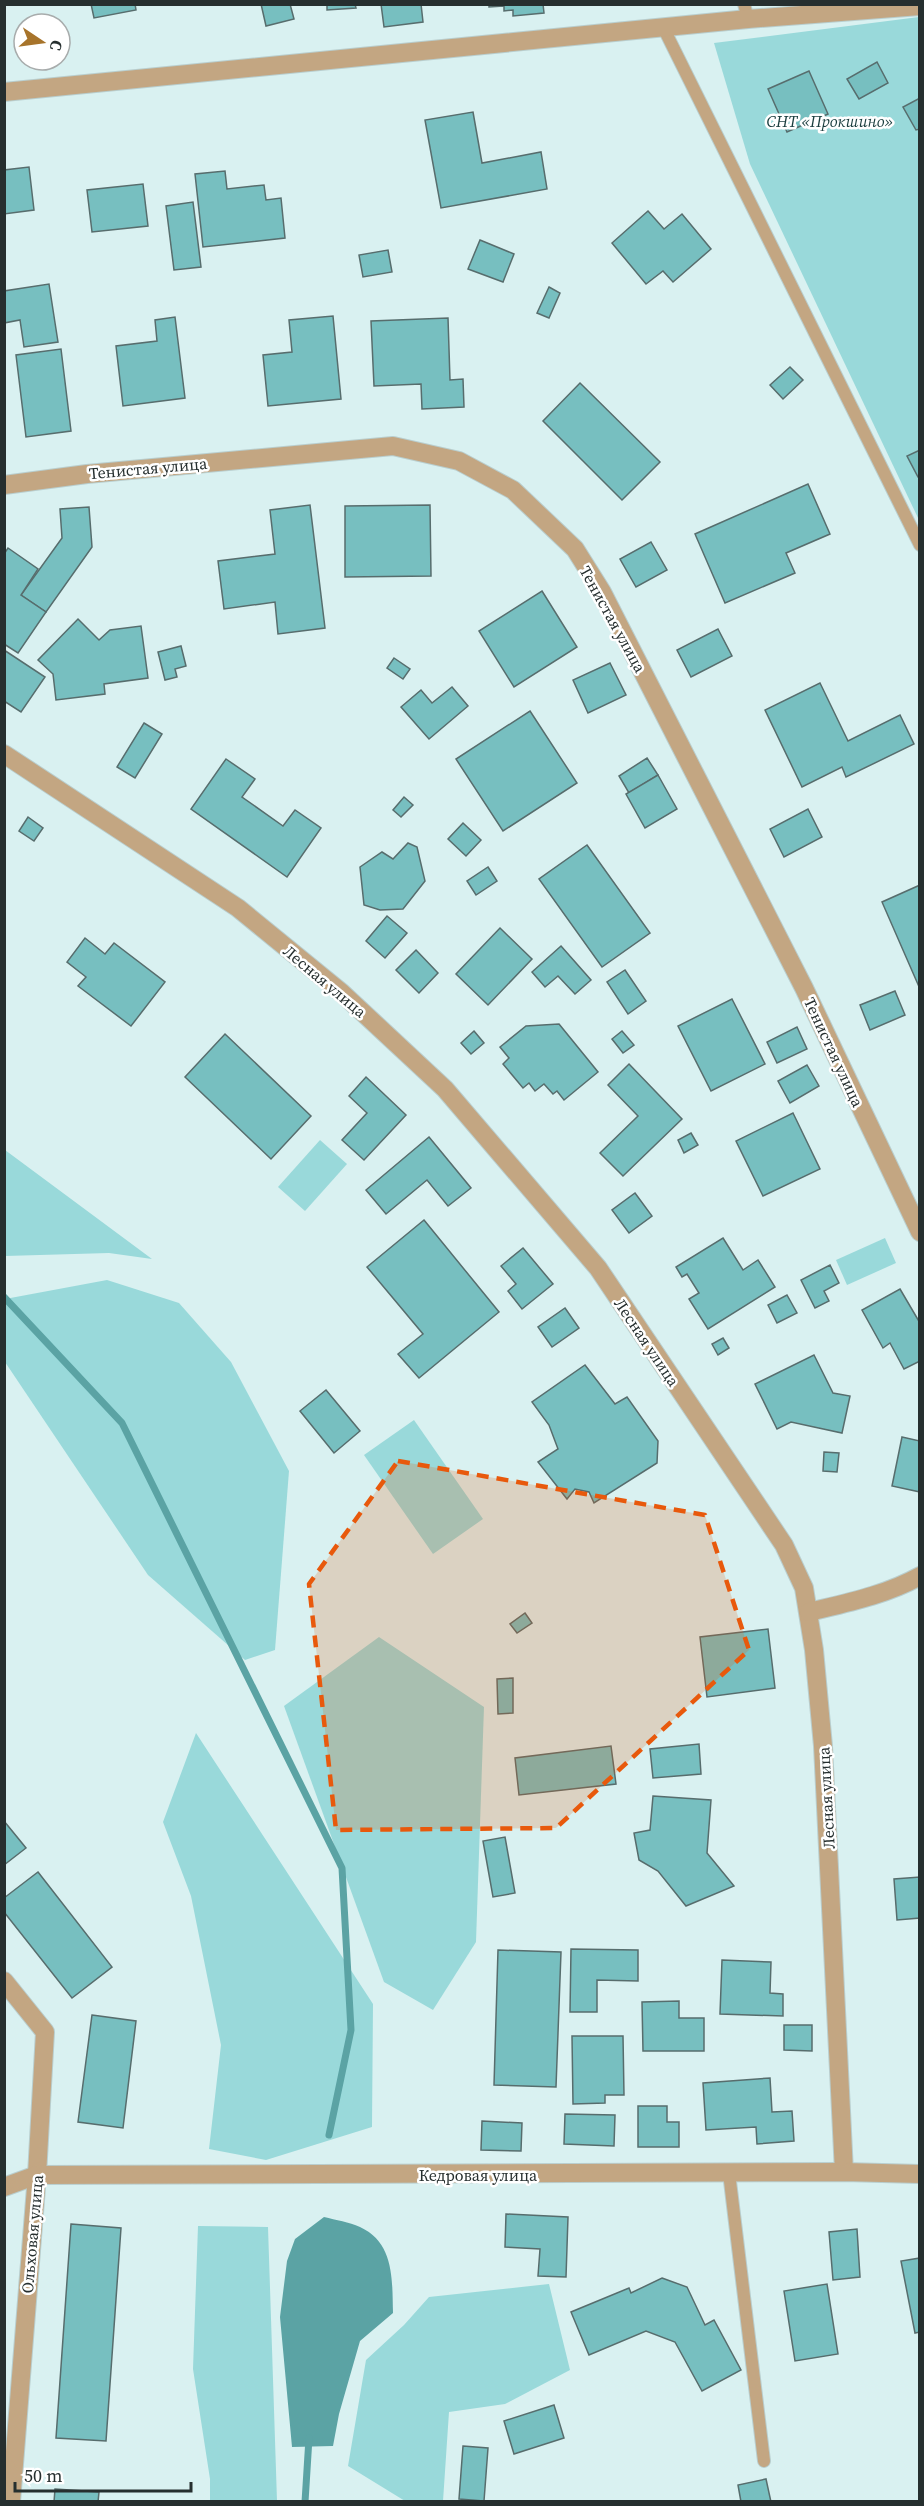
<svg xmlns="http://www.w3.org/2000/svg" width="924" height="2506" font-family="'Source Serif 4',serif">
	<rect width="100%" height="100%" fill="#d9f1f1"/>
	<g fill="#99d9da">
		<path d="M919 17V520L750 164 714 43Z"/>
		<path d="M320 1140 347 1164 305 1211 278 1187Z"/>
		<path d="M5 1150 152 1259 109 1253 5 1256Z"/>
		<path d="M885 1238 896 1263 847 1285 836 1260Z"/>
		<path d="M107 1280 179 1303 231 1362 289 1471 275 1650 245 1660 148 1575 5 1362V1299Z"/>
		<path d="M414 1420 483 1519 433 1554 364 1455Z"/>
		<path d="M379 1637 484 1707 476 1942 433 2010 384 1982 284 1706Z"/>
		<path d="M196 1733 373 2004 372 2127 266 2160 209 2149 221 2045 191 1896 163 1822Z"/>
		<path d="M198 2226 268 2227 277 2501H210V2479L193 2369Z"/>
		<path d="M549 2284 570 2370 505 2404 449 2412 443 2501H405L348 2466 366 2360 404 2325 429 2297Z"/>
	</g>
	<path fill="#5ba3a4" d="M324 2217C336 2220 349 2222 360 2227 395 2243 392 2281 393 2313L360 2341 339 2414 333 2446 292 2447 280 2317 287 2261 295 2239Z"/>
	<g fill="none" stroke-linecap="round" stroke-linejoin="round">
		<g stroke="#5ba3a4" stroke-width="7">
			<path d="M4 1297 122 1423 342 1868 351 2030 329 2135"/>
			<path d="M305 2502 309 2438"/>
		</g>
	</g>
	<g fill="#77bfc0" stroke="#576d6d" stroke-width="1.5">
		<path d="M91 4H135L136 10 94 18Z"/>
		<path d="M261 4H290L294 19 266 26Z"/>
		<path d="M327 4H355L356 8 327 10Z"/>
		<path d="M381 4H421L423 22 384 27Z"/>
		<path d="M489 4H543L544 13 513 16V10L504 11V6L489 7Z"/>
		<path d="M877 62 888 83 859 99 847 79Z"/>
		<path d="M809 71 828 114 787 132 768 89Z"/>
		<path d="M920 98V129L916 130 903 107Z"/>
		<path d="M473 112 482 163 541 152 547 189 441 208 425 120Z"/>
		<path d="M29 167 34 210 4 214V170Z"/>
		<path d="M225 171 227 189 264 185 266 200 281 198 285 238 203 247 195 174Z"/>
		<path d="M143 184 148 226 92 232 87 190Z"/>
		<path d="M193 202 201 267 174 270 166 206Z"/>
		<path d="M648 211 664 229 682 214 711 249 673 282 663 271 646 284 612 243Z"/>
		<path d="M480 240 514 254 503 282 468 269Z"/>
		<path d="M388 250 392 272 363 277 359 255Z"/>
		<path d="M49 284 58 342 24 347 20 320 4 323V291Z"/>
		<path d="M549 287 560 293 549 318 537 313Z"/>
		<path d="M333 316 341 399 268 406 263 355 292 352 289 320Z"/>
		<path d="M175 317 185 398 123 406 116 346 157 341 155 320Z"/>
		<path d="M448 318 450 380 463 379 464 407 422 409 421 384 374 386 371 321Z"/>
		<path d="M61 349 71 431 26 437 16 355Z"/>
		<path d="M790 367 803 380 783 399 770 385Z"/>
		<path d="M580 383 660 462 622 500 543 421Z"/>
		<path d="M920 450V477H918L907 456Z"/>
		<path d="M808 484 830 534 786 553 795 573 725 603 695 534Z"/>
		<path d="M310 505 325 628 278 634 275 602 224 609 218 561 275 554 270 510Z"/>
		<path d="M430 505 431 576 345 577V506Z"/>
		<path d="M89 507 92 547 46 612 21 595 62 538 60 509Z"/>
		<path d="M651 542 667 570 636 587 620 559Z"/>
		<path d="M8 548 38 569 21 595 46 612 18 653 4 644V554Z"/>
		<path d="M542 591 577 647 514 687 479 631Z"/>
		<path d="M78 619 99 640 110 630 141 626 148 678 104 684 105 694 56 700 53 674 38 660Z"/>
		<path d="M718 629 732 656 691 677 677 650Z"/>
		<path d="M181 646 186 666 175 669 177 677 165 680 158 652Z"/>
		<path d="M4 650 45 677 21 712 4 701Z"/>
		<path d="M394 658 410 669 403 679 387 668Z"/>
		<path d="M610 663 626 695 588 713 573 680Z"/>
		<path d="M820 683 848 741 900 715 914 744 846 777 842 767 802 787 765 710Z"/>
		<path d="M452 687 468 706 429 739 401 707 421 690 432 703Z"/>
		<path d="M530 711 577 783 503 831 456 759Z"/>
		<path d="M144 723 162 734 135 778 117 767Z"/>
		<path d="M647 758 658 775 629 793 619 776Z"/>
		<path d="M226 759 255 779 242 797 283 826 295 810 321 828 287 877 191 809Z"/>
		<path d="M658 775 677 809 645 828 626 794Z"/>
		<path d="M404 797 413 805 401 817 393 810Z"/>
		<path d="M808 809 822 837 784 857 770 829Z"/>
		<path d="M28 817 43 828 34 841 19 831Z"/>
		<path d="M463 823 481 840 466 856 448 839Z"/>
		<path d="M408 843 417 847 425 881 403 909 380 910 364 905 360 867 382 852 393 859Z"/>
		<path d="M587 845 650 933 602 967 539 879Z"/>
		<path d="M488 867 497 881 476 895 467 881Z"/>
		<path d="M920 885V989L882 902Z"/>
		<path d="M387 916 407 933 385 958 366 941Z"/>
		<path d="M500 928 532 959 488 1005 456 974Z"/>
		<path d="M85 938 105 954 114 943 165 982 131 1026 78 986 86 977 67 962Z"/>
		<path d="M561 946 591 980 575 994 558 976 545 987 532 972Z"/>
		<path d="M416 950 438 973 419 993 396 970Z"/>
		<path d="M625 970 646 1001 628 1014 607 982Z"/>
		<path d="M895 991 905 1015 870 1030 860 1005Z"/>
		<path d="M732 999 765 1064 711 1091 678 1026Z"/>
		<path d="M559 1024 598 1072 564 1100 557 1091 553 1094 544 1084 535 1091 529 1083 523 1088 503 1064 509 1058 500 1047 526 1026Z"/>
		<path d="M797 1027 807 1049 777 1063 767 1042Z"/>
		<path d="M474 1031 484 1043 471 1054 461 1043Z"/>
		<path d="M622 1031 634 1045 623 1053 612 1039Z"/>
		<path d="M225 1034 311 1116 271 1159 185 1077Z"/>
		<path d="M629 1064 682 1119 623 1176 600 1153 638 1116 608 1085Z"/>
		<path d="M807 1065 819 1086 790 1103 778 1081Z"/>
		<path d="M366 1077 406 1115 364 1160 342 1140 367 1113 349 1096Z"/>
		<path d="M793 1113 820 1169 763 1196 736 1141Z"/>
		<path d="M691 1133 698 1145 684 1153 678 1140Z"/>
		<path d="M429 1137 471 1188 448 1206 427 1180 386 1214 366 1190Z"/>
		<path d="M635 1193 652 1216 629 1233 612 1210Z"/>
		<path d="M424 1220 499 1312 419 1378 398 1354 423 1334 367 1267Z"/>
		<path d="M723 1238 743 1270 758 1260 775 1287 708 1329 689 1299 699 1293 687 1274 682 1277 676 1267Z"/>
		<path d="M523 1248 553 1284 522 1309 508 1291 516 1284 501 1266Z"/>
		<path d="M830 1265 839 1283 824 1291 829 1301 815 1308 801 1280Z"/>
		<path d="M900 1289 920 1323V1361L904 1369 890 1343 883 1348 862 1310Z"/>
		<path d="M787 1295 797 1313 777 1323 768 1305Z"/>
		<path d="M565 1308 579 1328 552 1347 538 1327Z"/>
		<path d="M723 1338 729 1348 718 1355 712 1344Z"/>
		<path d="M814 1355 833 1393 850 1396 842 1433 791 1422 777 1429 755 1384Z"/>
		<path d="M585 1365 615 1404 627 1397 658 1441 657 1463 594 1503 589 1492 575 1489 567 1499 538 1462 558 1449 549 1425 532 1402Z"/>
		<path d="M326 1390 360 1431 334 1453 300 1411Z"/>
		<path d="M902 1437 920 1441V1492L892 1486Z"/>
		<path d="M824 1452 839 1453 837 1472 823 1471Z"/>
		<path d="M525 1613 532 1623 517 1633 510 1624Z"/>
		<path d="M768 1629 775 1688 707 1697 700 1637Z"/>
		<path d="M513 1678V1713L498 1714 497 1679Z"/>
		<path d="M699 1744 701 1774 653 1778 650 1749Z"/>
		<path d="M611 1746 616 1784 519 1795 515 1758Z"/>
		<path d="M653 1796 711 1800 707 1853 734 1886 686 1906 658 1871 639 1860 634 1833 650 1830Z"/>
		<path d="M4 1821 26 1848 4 1865Z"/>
		<path d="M505 1837 515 1893 493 1897 483 1841Z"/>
		<path d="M38 1872 112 1967 72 1998 4 1912V1898Z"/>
		<path d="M920 1877V1918L897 1920 894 1879Z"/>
		<path d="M571 1949 638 1950V1981L597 1980V2012H570Z"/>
		<path d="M498 1950 561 1952 556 2087 494 2085Z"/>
		<path d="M722 1960 771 1962 770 1993 783 1994V2016L720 2014Z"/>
		<path d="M679 2001V2018H704V2051H643L642 2002Z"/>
		<path d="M92 2015 136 2021 123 2128 78 2122Z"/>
		<path d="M784 2025H812V2051L784 2050Z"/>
		<path d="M572 2036H623L624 2095H605V2103L573 2104Z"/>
		<path d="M770 2078 772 2112 792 2111 794 2141 757 2144 756 2127 706 2130 703 2083Z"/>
		<path d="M638 2106H667V2122H679V2147H638Z"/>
		<path d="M565 2114 615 2115 614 2146 564 2144Z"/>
		<path d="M482 2121 522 2123 521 2151 481 2150Z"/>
		<path d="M506 2214 568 2217 566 2277 538 2276 540 2249 505 2247Z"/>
		<path d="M71 2224 121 2228 106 2441 56 2438Z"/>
		<path d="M857 2229 860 2277 833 2280 829 2232Z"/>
		<path d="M920 2258V2332L915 2333 901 2261Z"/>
		<path d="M662 2278 687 2287 705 2325 714 2320 741 2370 702 2391 675 2342 646 2331 589 2355 571 2312 629 2288 631 2293Z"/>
		<path d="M827 2284 838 2354 795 2361 784 2291Z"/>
		<path d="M554 2405 564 2438 514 2454 504 2421Z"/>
		<path d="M463 2446 488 2448 484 2501 459 2499Z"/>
		<path d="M766 2479 771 2502H741L738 2485Z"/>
		<path d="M55 2489 99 2492 98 2502H54Z"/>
	</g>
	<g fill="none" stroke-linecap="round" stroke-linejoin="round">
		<defs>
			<g id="service">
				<path d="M744 4 748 19"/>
				<path d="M664 29 920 545"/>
				<path d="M729 2173 764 2461"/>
			</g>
			<g id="minor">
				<path d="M4 92 748 19 920 6"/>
				<path d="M4 485 87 474 393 446 459 461 513 490 575 549 602 592 804 988 920 1232"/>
				<path d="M4 754 238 908 342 993 445 1089 598 1268 784 1545 804 1588 814 1650 823 1746 844 2172"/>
				<path d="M809 1612C846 1603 886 1595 920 1576"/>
				<path d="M4 1981 45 2032 37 2175 11 2502"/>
				<path d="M4 2187 37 2175 844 2172 920 2174"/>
			</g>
		</defs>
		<use href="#service" stroke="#b9cece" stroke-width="14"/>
		<use href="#minor" stroke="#b9cece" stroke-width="20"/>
		<use href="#service" stroke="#c3a682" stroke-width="12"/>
		<use href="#minor" stroke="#c3a682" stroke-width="18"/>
	</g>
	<path fill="#e8590c" fill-opacity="0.2" stroke="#e8590c" stroke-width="4.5" stroke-dasharray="12 8" stroke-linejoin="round" d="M398 1461 705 1515 749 1650 556 1828 336 1830 309 1584Z"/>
	<g text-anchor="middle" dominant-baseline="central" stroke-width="5" stroke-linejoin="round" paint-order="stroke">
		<g font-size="16" font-style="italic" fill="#1a3d3e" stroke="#fff">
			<text x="830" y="121">СНТ «Прокшино»</text>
		</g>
		<g font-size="16" fill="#262f2f" stroke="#fff">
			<text transform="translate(148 468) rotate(-5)">Тенистая улица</text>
			<text transform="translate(613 619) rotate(61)">Тенистая улица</text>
			<text transform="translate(325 981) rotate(40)">Лесная улица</text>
			<text transform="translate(834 1052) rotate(65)">Тенистая улица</text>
			<text transform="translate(647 1342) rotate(56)">Лесная улица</text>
			<text transform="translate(826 1798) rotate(-93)">Лесная улица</text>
			<text x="478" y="2175">Кедровая улица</text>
			<text transform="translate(32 2234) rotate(-85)">Ольховая улица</text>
		</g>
	</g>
	<rect width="924" height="2506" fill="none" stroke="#262f2f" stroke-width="12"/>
	<g transform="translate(42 42) rotate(103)"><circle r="28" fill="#ffffff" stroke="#a8acac" stroke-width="1.5"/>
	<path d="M0-4.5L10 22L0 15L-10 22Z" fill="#a7742b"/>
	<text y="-9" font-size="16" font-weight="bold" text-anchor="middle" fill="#262f2f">С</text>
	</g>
	<path d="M15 2482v9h176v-9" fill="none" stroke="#262f2f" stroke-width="3"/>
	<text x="24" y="2482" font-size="18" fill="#262f2f" stroke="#ffffff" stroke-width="4.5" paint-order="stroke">50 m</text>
</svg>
